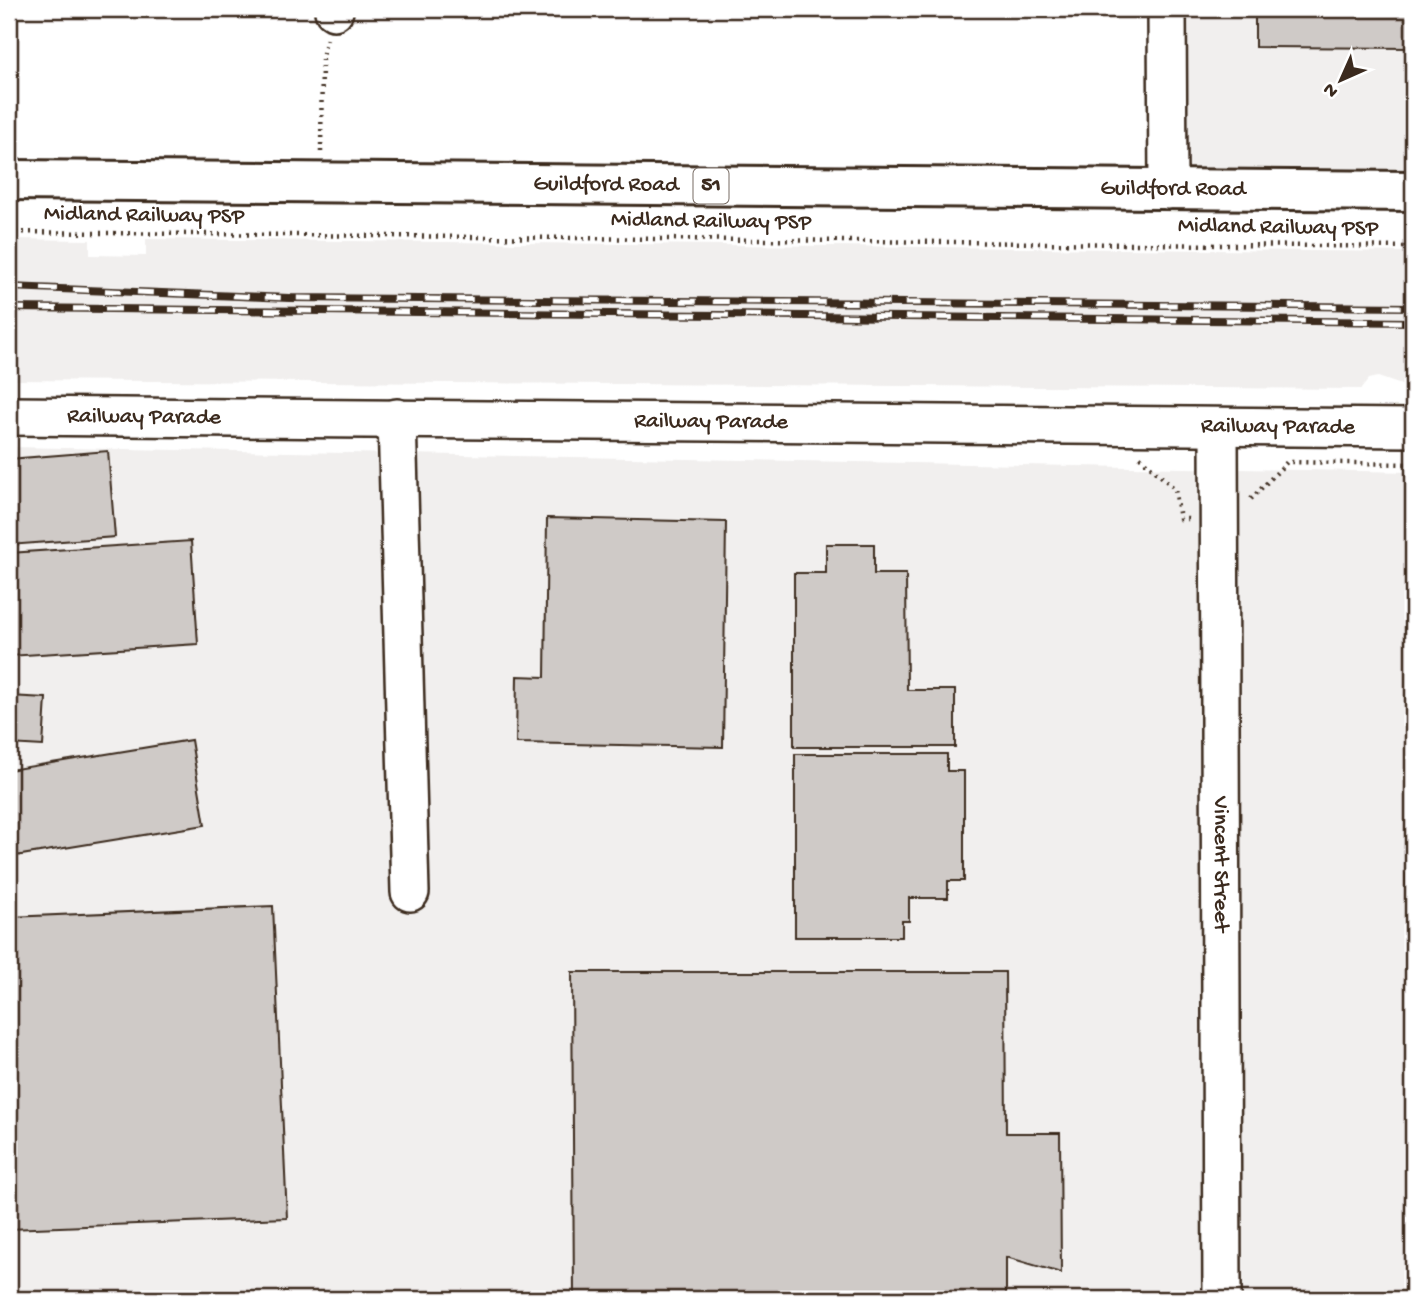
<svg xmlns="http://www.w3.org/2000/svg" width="1422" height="1308" font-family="'Gochi Hand',sans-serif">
	<rect width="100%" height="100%" fill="#fff"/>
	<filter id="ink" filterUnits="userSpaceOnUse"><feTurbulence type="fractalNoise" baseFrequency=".0143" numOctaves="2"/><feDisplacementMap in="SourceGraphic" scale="14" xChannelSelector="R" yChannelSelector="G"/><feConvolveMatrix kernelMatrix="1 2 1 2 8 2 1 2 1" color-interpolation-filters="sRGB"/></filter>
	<g filter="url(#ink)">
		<g fill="#f1efee">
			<path d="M1168 9H1413V191L1168 190Z"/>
			<path d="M9 239 90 240V255L146 256V239L1413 252V389L1378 377 1369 379 1361 389 9 380Z"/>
			<path d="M9 447 1413 472V1299H9Z"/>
		</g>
		<g fill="#cfcac7" stroke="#3b2a1e" stroke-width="2">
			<path d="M1255 9H1413V48L1255 47Z"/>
			<path d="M108 451 115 537 9 545V459Z"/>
			<path d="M547 518 726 522 723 747 516 743 517 676 545 677Z"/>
			<path d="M191 541 198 644 9 656V553Z"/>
			<path d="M826 544H874V574H906L907 690H955V747H794V573H826Z"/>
			<path d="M9 696 46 698 43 746 9 744Z"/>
			<path d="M191 740 205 825 9 857V770Z"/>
			<path d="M795 754H947V771H964V881H948V898H909V921H902V937H795Z"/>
			<rect x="1406" y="874" width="7" height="85"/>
			<path d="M273 906 287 1218 9 1229V917Z"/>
			<path d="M572 972H1005L1006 1133H1060L1061 1273 1006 1257V1299H574Z"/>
			<rect x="1407" y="1091" width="6" height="164"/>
		</g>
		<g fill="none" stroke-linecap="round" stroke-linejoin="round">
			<defs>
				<g id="minor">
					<path d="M334 9V11"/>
					<path d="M1167 9 1168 190"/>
					<path id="s1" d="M9 416 1413 428"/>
					<path d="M397 418 410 892"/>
					<path id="s2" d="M1219 428 1222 1299"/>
				</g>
				<g id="highway">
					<path id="s3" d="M9 180 1413 191"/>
				</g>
			</defs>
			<use href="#minor" stroke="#3b2a1e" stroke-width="42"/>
			<use href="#highway" stroke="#3b2a1e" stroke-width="44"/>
			<g stroke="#3b2a1e" stroke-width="4.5" stroke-dasharray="2 5" stroke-linecap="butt">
				<path d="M321 152 322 57 327 39"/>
				<path d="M9 232 1413 247"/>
				<path d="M1140 457 1175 489 1180 519H1191"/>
				<path d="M1251 499 1287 462 1413 464"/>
			</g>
			<use href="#minor" stroke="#fff" stroke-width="37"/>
			<use href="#highway" stroke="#fff" stroke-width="38"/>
			<defs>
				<g id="rail">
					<path d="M9 287 289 298 1413 307"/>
					<path d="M9 308 1413 322"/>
				</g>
			</defs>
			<use href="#rail" stroke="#3b2a1e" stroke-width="8"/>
			<use href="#rail" stroke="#fff" stroke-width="5" stroke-dasharray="16" stroke-linecap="butt"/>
		</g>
	</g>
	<g text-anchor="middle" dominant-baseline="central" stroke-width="5" stroke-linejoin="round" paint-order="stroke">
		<rect fill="#fff" stroke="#766a62" stroke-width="2" x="693.5" y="168.5" width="35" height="35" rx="5"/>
		<g font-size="21" font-weight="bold" fill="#3b2a1e">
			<text x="711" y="186">51</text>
		</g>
		<g font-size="23" fill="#3b2a1e" stroke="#fff">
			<text stroke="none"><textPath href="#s3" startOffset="597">Guildford Road</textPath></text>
			<text stroke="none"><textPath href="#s3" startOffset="1164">Guildford Road</textPath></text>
			<text transform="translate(144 216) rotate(1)">Midland Railway PSP</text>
			<text transform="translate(711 222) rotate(1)">Midland Railway PSP</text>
			<text transform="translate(1278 228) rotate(1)">Midland Railway PSP</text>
			<text stroke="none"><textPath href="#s1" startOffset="135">Railway Parade</textPath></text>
			<text stroke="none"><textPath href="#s1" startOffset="702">Railway Parade</textPath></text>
			<text stroke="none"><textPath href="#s1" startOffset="1269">Railway Parade</textPath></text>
			<text stroke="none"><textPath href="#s2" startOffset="436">Vincent Street</textPath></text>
		</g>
	</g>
	<rect width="1422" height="1308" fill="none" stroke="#fff" stroke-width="35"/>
	<rect x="18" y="18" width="1387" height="1273" fill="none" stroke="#3b2a1e" stroke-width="2.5" filter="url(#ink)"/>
	<g transform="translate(1341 80) rotate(225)" stroke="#ffffff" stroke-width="5" paint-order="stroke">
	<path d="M0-5L12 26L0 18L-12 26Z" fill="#3b2a1e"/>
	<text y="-10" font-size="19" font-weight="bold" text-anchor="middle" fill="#3b2a1e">N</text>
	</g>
</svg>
